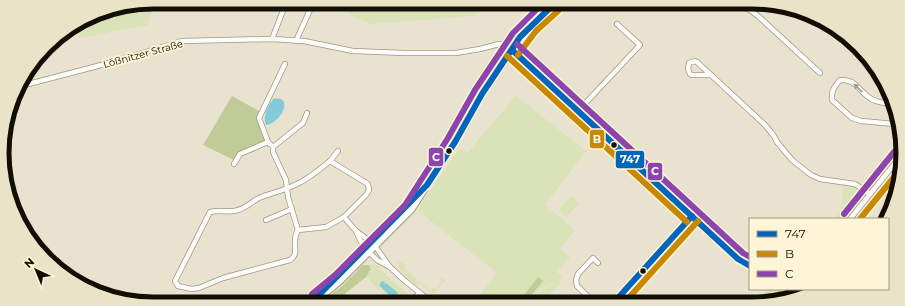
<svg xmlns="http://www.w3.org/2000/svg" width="905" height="306" font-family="Montserrat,sans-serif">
	<rect width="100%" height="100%" fill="#e8e2ce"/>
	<g fill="#dae3b7">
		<path d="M154 2 148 25 79 38 81 23 95 13Z"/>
		<path d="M353 4 482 5 486 8 472 16 371 24 349 14Z"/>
		<path d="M516 96 586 151 545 205 575 230 560 248 570 257 557 272 564 278H562L532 295 543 281 525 295 530 297 523 301H475L497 273 417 210 458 150 461 149 468 152Z"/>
		<path d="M461 124 463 125 431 175 419 189 417 187 434 165Z"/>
		<path d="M846 184 855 186 862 191V195L842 219H834L841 209 843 188Z"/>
		<path d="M571 196 579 203 566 217 559 210Z"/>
		<path d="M400 261 405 265 403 268 430 290 433 287 436 289 442 281 440 279 441 277 445 280 434 294 420 284 418 286 404 275 397 265Z"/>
		<path d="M375 264 379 267 380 270 408 294 409 297 405 301 389 300 366 277 371 269 369 265Z"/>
		<path d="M560 280 561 281 549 296 554 301H525Z"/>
		<path d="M763 289H779V296L776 301Z"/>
	</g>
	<g fill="#c1cb98">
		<path d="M232 96 261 112 259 118 268 142 241 154 236 161 203 145Z"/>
		<path d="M363 265H369L371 269 366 277 337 300H324L342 286Z"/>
		<path d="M538 277 543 281 530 297 524 295Z"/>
	</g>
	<g fill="#85cadb">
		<path d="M273 99C295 95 281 124 266 125 262 116 268 106 273 99Z"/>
		<path d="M382 281 385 282 384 283 385 284 386 283 398 293 397 297 392 298 379 285Z"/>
	</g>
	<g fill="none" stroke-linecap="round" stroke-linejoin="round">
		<defs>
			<g id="street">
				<path d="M742 7 750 10 758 16 820 73"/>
				<path d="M272 39 286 3"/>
				<path d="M296 41 313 3"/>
				<path d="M285 64 259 118 268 142 273 147V152L286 180 288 197 298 230C290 243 301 253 290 260L223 278 199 288 192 289 178 286 175 281 210 212C218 210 226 212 234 211 244 210 251 202 259 198 272 193 285 190 297 184 310 178 320 169 330 161L368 184 369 190 366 195 344 217 356 231 371 242"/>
				<path d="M710 75H692L690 74 688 69 689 63 695 61 697 62 765 125 774 136 777 142 792 160 811 175 820 179 855 184 870 194"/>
				<path d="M17 87 109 63 182 41 272 39 304 41 353 51 404 53H456L480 49 499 44H504L738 259 750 266"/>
				<path d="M892 104C883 103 874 102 867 96 857 88 855 79 840 80 834 87 831 91 832 100L852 118 861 121 895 124 901 130"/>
				<path d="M578 111 640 45 617 24"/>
				<path d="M273 147 303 123 307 113"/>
				<path d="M330 161 338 151"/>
				<path d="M234 164 240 154 268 142"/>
				<path d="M850 219 900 157"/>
				<path d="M266 220 292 209"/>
				<path d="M298 230 326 227 344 217"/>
				<path d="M356 231 360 240 365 248"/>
				<path d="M375 246 390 267 404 280 430 301"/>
				<path d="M369 252 377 260 390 267"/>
				<path d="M781 300 783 289"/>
				<path d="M412 301 419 293"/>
				<path d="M594 302 577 286 576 280 578 274 593 258 598 263"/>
				<path d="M617 302V299L692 216"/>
			</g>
			<g id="secondary">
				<path d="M322 292 417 196"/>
				<path d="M317 300 340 281 411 210 455 142 482 94 520 37 530 26 553 5"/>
			</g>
		</defs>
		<use href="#street" stroke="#9b9788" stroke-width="6"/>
		<use href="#secondary" stroke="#9b9788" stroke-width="8"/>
		<use href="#street" stroke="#fcfbf8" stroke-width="4.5"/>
		<use href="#secondary" stroke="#fcfbf8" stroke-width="6"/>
		<defs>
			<g id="bus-1">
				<path d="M512 50 738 259 750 266"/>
				<path d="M314 300 427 185 455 142 482 94 520 37 553 5"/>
				<path d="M617 302V299L692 216"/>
			</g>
			<g id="bus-2">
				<path d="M518 55 536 31 558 11"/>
				<path d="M507 56 687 222"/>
				<path d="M860 219 899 171"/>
				<path d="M625 302 698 221"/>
			</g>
			<g id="bus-3">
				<path d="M517 44 743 253 750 257"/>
				<path d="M844 214 894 152"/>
				<path d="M312 294 335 275 405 205 448 138 475 90 513 33 541 5"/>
			</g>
		</defs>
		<use href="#bus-1" stroke="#fef5d8" stroke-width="9"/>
		<use href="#bus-2" stroke="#fef5d8" stroke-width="9"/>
		<use href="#bus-3" stroke="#fef5d8" stroke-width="9"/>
		<use href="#bus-1" stroke="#0065bd" stroke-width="6"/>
		<use href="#bus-2" stroke="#c98801" stroke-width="6"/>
		<use href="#bus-3" stroke="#8e44ad" stroke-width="6"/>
	</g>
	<defs><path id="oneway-solid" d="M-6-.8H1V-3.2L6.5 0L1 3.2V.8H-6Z"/></defs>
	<use fill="#9e9c96" href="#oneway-solid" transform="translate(858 88) rotate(-136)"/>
	<g fill="#120e03" stroke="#fef5d8" stroke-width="1.5">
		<circle cx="614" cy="145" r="3.5"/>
		<circle cx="449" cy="151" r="3.5"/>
		<circle cx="643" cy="271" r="3.5"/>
	</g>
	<g text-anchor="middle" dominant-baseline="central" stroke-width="3.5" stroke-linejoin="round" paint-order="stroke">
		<g font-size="10" fill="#120e03" stroke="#fef5d8">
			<text transform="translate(143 54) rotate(-15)">Lößnitzer Straße</text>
		</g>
	</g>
	<path d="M0 0H905V306H0ZM153 9H752A144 144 0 0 1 896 153V153A144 144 0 0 1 752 297H153A144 144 0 0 1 9 153V153A144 144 0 0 1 153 9Z" fill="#ebe3c7" fill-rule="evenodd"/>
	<path fill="none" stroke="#120e03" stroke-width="5" d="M153 9H752A144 144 0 0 1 896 153V153A144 144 0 0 1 752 297H153A144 144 0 0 1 9 153V153A144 144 0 0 1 153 9Z"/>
	<g stroke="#fef5d8" stroke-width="1.5">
		<rect x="589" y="129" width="16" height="20" rx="4" fill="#c98801"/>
		<rect x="428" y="147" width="16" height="20" rx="4" fill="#8e44ad"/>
		<rect x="615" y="150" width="30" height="19" rx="4" fill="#0065bd"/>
		<rect x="647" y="162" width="16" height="19" rx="4" fill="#8e44ad"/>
	</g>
	<g font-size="11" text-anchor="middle" font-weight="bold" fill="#fff">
		<text x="597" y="143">B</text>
		<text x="436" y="161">C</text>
		<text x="630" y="163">747</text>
		<text x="655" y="175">C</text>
	</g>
	<rect x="749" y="218" width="140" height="72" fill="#fef5d8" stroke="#a09983"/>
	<rect x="757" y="231" width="20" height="6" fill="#0065bd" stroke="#a09983"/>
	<text x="785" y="238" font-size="12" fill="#120e03">747</text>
	<rect x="757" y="251" width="20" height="6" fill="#c98801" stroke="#a09983"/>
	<text x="785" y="258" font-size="12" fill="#120e03">B</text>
	<rect x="757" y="271" width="20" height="6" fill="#8e44ad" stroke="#a09983"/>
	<text x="785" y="278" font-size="12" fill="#120e03">C</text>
	<g transform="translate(36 270) rotate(316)" stroke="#fef5d8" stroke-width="3" paint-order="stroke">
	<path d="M0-3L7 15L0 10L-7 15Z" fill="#120e03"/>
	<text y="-6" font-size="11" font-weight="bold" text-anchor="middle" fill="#120e03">N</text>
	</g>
</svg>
